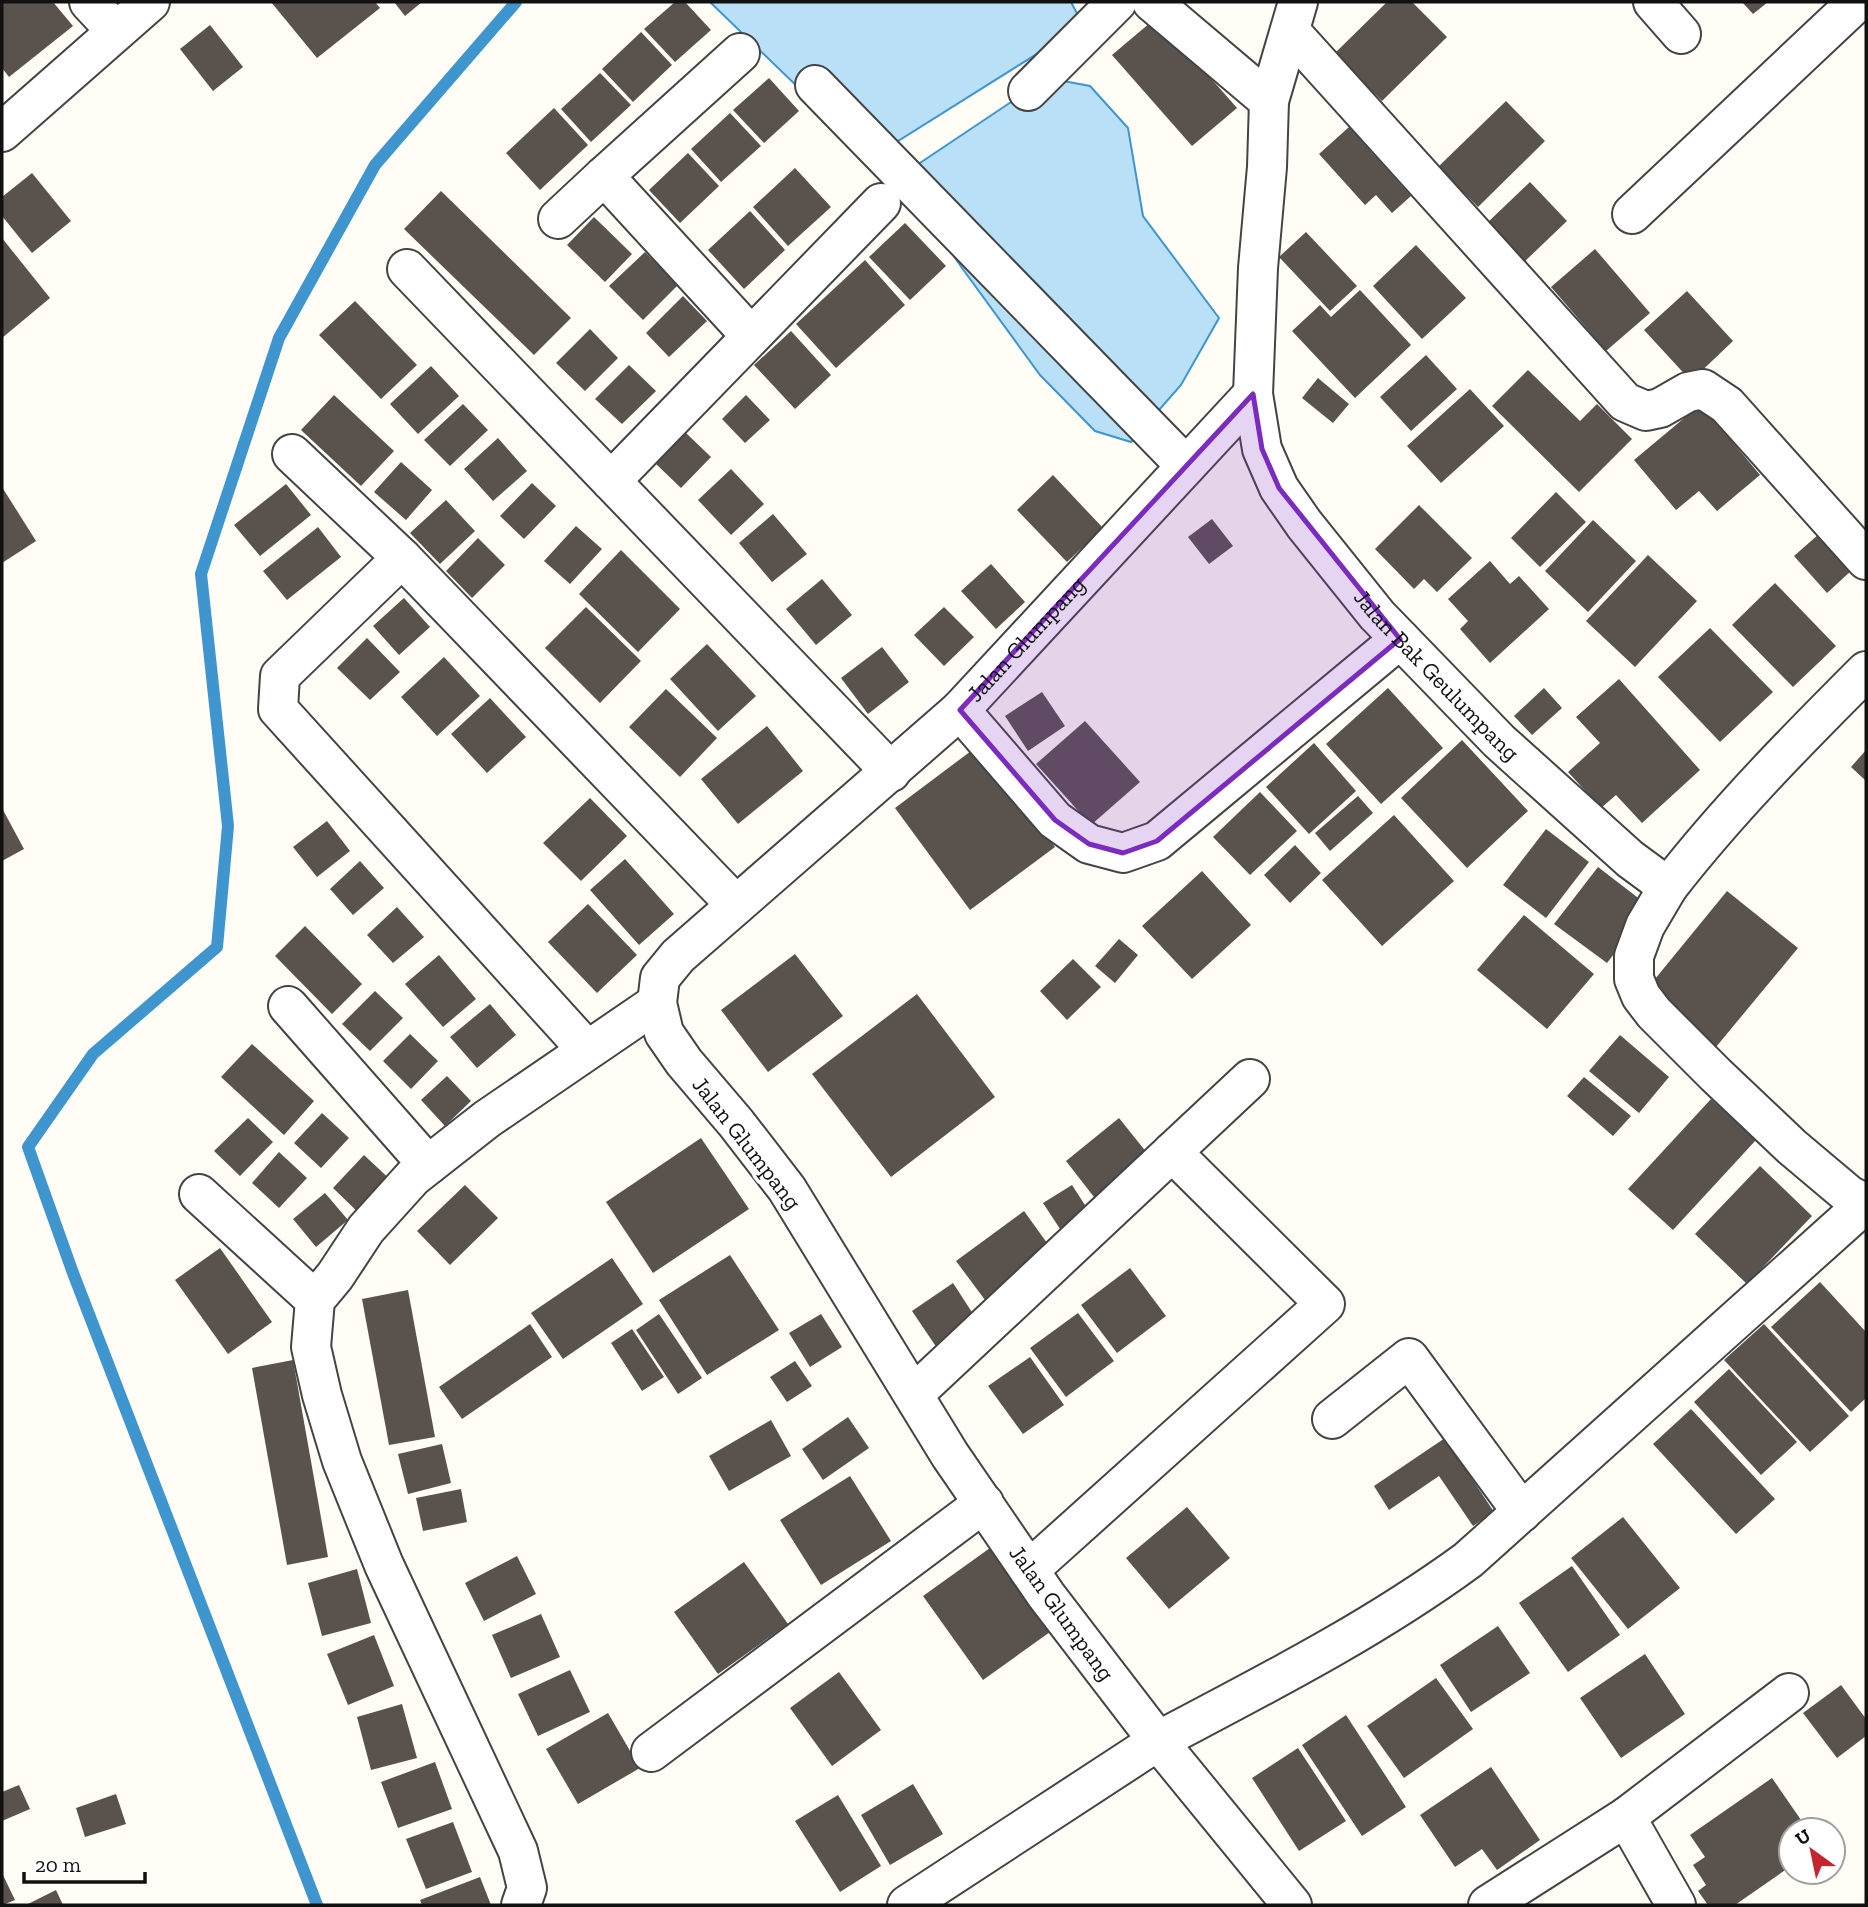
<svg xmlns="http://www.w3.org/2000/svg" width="1868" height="1907" font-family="'Zilla Slab',serif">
	<rect width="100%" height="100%" fill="#fffdf5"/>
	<g fill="#b9e0f7" stroke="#3f96cf" stroke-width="2">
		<path d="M710 2H1071L1083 25 871 158Z"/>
		<path d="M1047 78 1090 86 1128 128 1143 216 1219 318 1181 385 1131 442 1095 431 1040 375 962 268 899 177Z"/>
	</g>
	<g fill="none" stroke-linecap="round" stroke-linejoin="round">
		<path stroke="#3f96cf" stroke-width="12" d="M317 1905 73 1273 28 1147 93 1054 217 947 228 826 201 574 279 338 375 165 516 2"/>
	</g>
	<g fill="#5a524d">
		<path d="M2 2H53L73 26 9 77 2 68Z"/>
		<path d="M271 2H375L380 8 317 58Z"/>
		<path d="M394 2H422L405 16Z"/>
		<path d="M675 2H685L711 30 675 62 644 29Z"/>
		<path d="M1387 2H1412L1447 37 1382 101 1334 54Z"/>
		<path d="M1742 2H1768L1753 14Z"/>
		<path d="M1157 17 1237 108 1192 146 1112 55Z"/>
		<path d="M210 25 243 67 213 91 180 49Z"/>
		<path d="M641 32 672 65 633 102 602 69Z"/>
		<path d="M600 73 631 105 591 142 561 109Z"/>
		<path d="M769 78 799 111 764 143 733 110Z"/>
		<path d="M1506 101 1545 141 1478 207 1438 167Z"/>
		<path d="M554 108 588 145 540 190 506 153Z"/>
		<path d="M730 113 761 146 721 182 691 149Z"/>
		<path d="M1349 127 1411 196 1392 213 1376 195 1365 205 1319 154Z"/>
		<path d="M688 153 719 186 680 223 649 190Z"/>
		<path d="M795 168 831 207 788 246 753 207Z"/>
		<path d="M32 173 71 221 32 253 2 216V197Z"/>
		<path d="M1530 182 1567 221 1522 264 1486 224Z"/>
		<path d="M441 191 571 318 534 355 404 229Z"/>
		<path d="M750 211 785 250 744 289 708 250Z"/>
		<path d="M594 217 632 254 605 282 567 245Z"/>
		<path d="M905 223 946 266 910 300 869 257Z"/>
		<path d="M1306 232 1357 286 1330 311 1279 257Z"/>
		<path d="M2 238 50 298 2 338Z"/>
		<path d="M1416 245 1466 298 1422 339 1373 286Z"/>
		<path d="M1595 249 1650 313 1606 351 1551 287Z"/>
		<path d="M645 252 678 285 643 320 609 286Z"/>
		<path d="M865 260 905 305 836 368 796 324Z"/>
		<path d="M1360 290 1411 345 1355 398 1292 331 1320 305 1331 317Z"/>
		<path d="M1687 291 1733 341 1691 381 1644 330Z"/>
		<path d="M683 296 707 321 669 357 646 333Z"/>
		<path d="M355 301 417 365 381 399 319 335Z"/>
		<path d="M590 329 618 358 585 391 556 363Z"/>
		<path d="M791 331 831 375 795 409 754 365Z"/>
		<path d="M1426 355 1457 389 1411 431 1380 397Z"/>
		<path d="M629 365 656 391 622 424 595 399Z"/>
		<path d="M431 366 459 396 418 434 390 404Z"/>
		<path d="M1528 370 1580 421 1597 404 1632 439 1579 492 1492 406Z"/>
		<path d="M1318 378 1349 404 1333 423 1302 398Z"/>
		<path d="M1470 389 1504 426 1441 483 1407 446Z"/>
		<path d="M334 395 394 451 361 486 301 430Z"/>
		<path d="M746 395 770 420 745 443 722 419Z"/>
		<path d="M463 404 488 430 450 466 424 440Z"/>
		<path d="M1701 404 1760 475 1717 511 1699 491 1676 510 1634 460Z"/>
		<path d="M685 432 711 457 681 488 655 463Z"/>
		<path d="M498 438 527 471 493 501 464 469Z"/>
		<path d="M401 462 432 490 406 520 374 492Z"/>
		<path d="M731 469 764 504 731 535 698 500Z"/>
		<path d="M1053 475 1103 528 1067 562 1017 510Z"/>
		<path d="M532 483 556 506 524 539 500 516Z"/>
		<path d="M286 484 311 515 260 556 234 525Z"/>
		<path d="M2 487 36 541 2 563Z"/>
		<path d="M1556 492 1586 522 1540 567 1511 538Z"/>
		<path d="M446 500 475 531 440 564 410 533Z"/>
		<path d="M1419 505 1472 558 1437 592 1424 579 1414 589 1375 549Z"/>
		<path d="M773 514 807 554 772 582 739 543Z"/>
		<path d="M1212 519 1233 546 1209 564 1188 537Z"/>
		<path d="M1593 520 1636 561 1588 612 1545 571Z"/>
		<path d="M576 526 602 549 570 584 544 561Z"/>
		<path d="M318 527 341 557 287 600 263 571Z"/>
		<path d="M1819 534 1852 570 1827 593 1794 556Z"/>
		<path d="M478 538 505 565 472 598 446 571Z"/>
		<path d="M621 550 680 609 638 652 579 594Z"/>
		<path d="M1648 555 1697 601 1635 667 1586 621Z"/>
		<path d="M1490 561 1510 584 1519 576 1549 609 1490 663 1460 629 1468 621 1448 599Z"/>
		<path d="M991 564 1025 602 996 629 961 591Z"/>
		<path d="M822 579 852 615 816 645 786 609Z"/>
		<path d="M1775 583 1836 646 1793 687 1732 625Z"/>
		<path d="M404 598 430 627 399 655 373 626Z"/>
		<path d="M586 607 641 661 600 703 545 648Z"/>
		<path d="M944 607 974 637 944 666 914 635Z"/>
		<path d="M1710 628 1773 692 1720 742 1658 677Z"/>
		<path d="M367 638 400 672 370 700 337 668Z"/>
		<path d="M707 644 756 696 718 731 670 679Z"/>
		<path d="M882 647 909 682 868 714 841 678Z"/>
		<path d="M444 657 480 696 437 736 401 697Z"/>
		<path d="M1619 679 1700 770 1642 823 1616 795 1601 808 1568 772 1600 743 1576 717Z"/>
		<path d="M1388 688 1443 748 1381 804 1326 744Z"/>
		<path d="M1544 688 1562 708 1532 735 1514 716Z"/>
		<path d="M666 689 717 738 680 777 629 727Z"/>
		<path d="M1042 692 1065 726 1028 751 1005 716Z"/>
		<path d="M490 698 526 737 487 773 451 734Z"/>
		<path d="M1085 721 1140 782 1091 825 1036 764Z"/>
		<path d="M767 726 803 771 738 824 701 779Z"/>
		<path d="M1462 740 1528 811 1467 868 1401 798Z"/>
		<path d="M1314 743 1356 791 1309 834 1266 787Z"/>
		<path d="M979 745 1055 847 970 910 895 808Z"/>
		<path d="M1866 750V781L1851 767Z"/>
		<path d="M1260 792 1297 831 1250 875 1213 837Z"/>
		<path d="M1358 796 1373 813 1330 851 1315 833Z"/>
		<path d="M590 798 627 836 581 881 543 843Z"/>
		<path d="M2 808 24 849 2 861Z"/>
		<path d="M1394 815 1454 881 1382 946 1322 880Z"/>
		<path d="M327 821 350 851 317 877 293 847Z"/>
		<path d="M1546 829 1589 862 1546 918 1503 885Z"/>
		<path d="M1295 845 1321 873 1290 903 1264 875Z"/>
		<path d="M625 859 674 914 639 945 590 890Z"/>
		<path d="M360 861 384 888 353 915 330 889Z"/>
		<path d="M1598 867 1650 907 1607 963 1554 924Z"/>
		<path d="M1202 871 1251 925 1192 979 1142 926Z"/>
		<path d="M1727 891 1798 948 1716 1047 1646 990Z"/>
		<path d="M588 904 637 955 597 993 548 942Z"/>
		<path d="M397 907 424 937 393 963 367 935Z"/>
		<path d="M1524 915 1594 974 1547 1029 1477 970Z"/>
		<path d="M305 926 362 984 332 1014 275 956Z"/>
		<path d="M1119 939 1138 955 1115 983 1095 966Z"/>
		<path d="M795 954 843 1016 768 1072 721 1010Z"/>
		<path d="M439 955 476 999 443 1027 405 984Z"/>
		<path d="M1073 959 1101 987 1067 1020 1040 991Z"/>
		<path d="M375 991 403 1018 370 1051 342 1024Z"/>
		<path d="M917 994 995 1097 891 1177 812 1074Z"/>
		<path d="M490 1004 516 1035 477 1068 450 1037Z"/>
		<path d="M410 1034 438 1061 411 1089 383 1061Z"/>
		<path d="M1620 1035 1669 1077 1639 1113 1589 1071Z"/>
		<path d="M252 1044 314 1101 284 1135 221 1077Z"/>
		<path d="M447 1076 471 1101 445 1126 421 1100Z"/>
		<path d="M1584 1077 1631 1116 1613 1136 1567 1096Z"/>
		<path d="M1711 1099 1756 1140 1673 1230 1628 1189Z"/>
		<path d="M322 1113 349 1138 321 1168 294 1143Z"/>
		<path d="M248 1118 273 1142 240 1176 214 1151Z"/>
		<path d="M1119 1118 1155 1163 1101 1206 1066 1161Z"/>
		<path d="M701 1138 749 1209 653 1273 606 1202Z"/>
		<path d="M279 1152 307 1178 279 1208 252 1183Z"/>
		<path d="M364 1155 396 1185 364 1218 333 1188Z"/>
		<path d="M1760 1166 1812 1216 1747 1284 1695 1234Z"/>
		<path d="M465 1185 498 1218 450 1265 417 1231Z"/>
		<path d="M1072 1185 1094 1219 1066 1238 1043 1203Z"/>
		<path d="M325 1193 348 1220 316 1247 293 1219Z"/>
		<path d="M1024 1211 1055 1254 988 1304 956 1261Z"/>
		<path d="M220 1248 272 1322 228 1354 175 1280Z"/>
		<path d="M730 1255 779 1330 707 1375 659 1300Z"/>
		<path d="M612 1258 643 1304 563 1359 531 1313Z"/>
		<path d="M1130 1268 1166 1316 1117 1353 1081 1305Z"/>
		<path d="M1820 1282 1866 1332V1398L1851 1412 1771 1327Z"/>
		<path d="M953 1283 979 1323 939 1351 912 1311Z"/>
		<path d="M408 1290 435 1437 389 1445 362 1299Z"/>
		<path d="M1078 1313 1114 1361 1066 1397 1030 1348Z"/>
		<path d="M659 1314 702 1378 678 1394 636 1330Z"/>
		<path d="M821 1314 842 1347 810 1367 789 1333Z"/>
		<path d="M530 1324 552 1357 462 1419 439 1387Z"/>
		<path d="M1764 1324 1849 1416 1810 1452 1724 1360Z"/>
		<path d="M632 1329 664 1377 642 1391 611 1343Z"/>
		<path d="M1030 1357 1064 1405 1023 1434 988 1386Z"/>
		<path d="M293 1360 328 1557 287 1565 252 1368Z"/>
		<path d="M795 1361 812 1386 787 1402 770 1377Z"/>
		<path d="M1729 1369 1797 1442 1761 1475 1694 1402Z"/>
		<path d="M1691 1409 1775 1499 1736 1534 1653 1444Z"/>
		<path d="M848 1417 869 1448 823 1480 802 1449Z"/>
		<path d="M771 1420 791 1456 729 1491 709 1456Z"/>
		<path d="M1445 1438 1494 1512 1473 1526 1439 1476 1389 1510 1374 1486Z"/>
		<path d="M442 1444 451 1483 408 1494 398 1454Z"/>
		<path d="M850 1476 891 1541 821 1585 780 1520Z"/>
		<path d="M461 1489 467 1522 423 1531 416 1498Z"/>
		<path d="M1187 1507 1230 1558 1169 1609 1126 1558Z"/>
		<path d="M1623 1517 1680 1588 1628 1629 1571 1558Z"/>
		<path d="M990 1548 1050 1632 983 1680 923 1596Z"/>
		<path d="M517 1556 536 1594 484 1621 465 1583Z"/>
		<path d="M744 1562 788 1624 718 1674 674 1612Z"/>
		<path d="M1572 1566 1620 1635 1568 1672 1519 1603Z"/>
		<path d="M357 1569 371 1623 322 1636 308 1583Z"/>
		<path d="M541 1614 560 1657 511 1678 492 1635Z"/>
		<path d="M1498 1626 1530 1673 1471 1712 1440 1665Z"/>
		<path d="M374 1635 394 1686 348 1705 327 1654Z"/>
		<path d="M1645 1654 1685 1714 1621 1758 1580 1698Z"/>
		<path d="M570 1670 590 1712 538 1736 518 1694Z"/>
		<path d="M839 1672 881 1730 832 1766 790 1708Z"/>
		<path d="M1436 1678 1473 1729 1404 1778 1367 1726Z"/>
		<path d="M1841 1685 1866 1719V1736L1837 1758 1803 1713Z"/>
		<path d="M402 1704 417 1758 371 1770 357 1717Z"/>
		<path d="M608 1713 640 1768 578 1804 546 1749Z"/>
		<path d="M1346 1715 1406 1807 1362 1836 1302 1745Z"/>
		<path d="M1298 1748 1346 1821 1299 1851 1252 1778Z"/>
		<path d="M435 1762 452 1809 398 1828 381 1782Z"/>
		<path d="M1491 1767 1540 1840 1497 1870 1482 1849 1455 1867 1420 1815Z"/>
		<path d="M1772 1778 1808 1830H1791V1866L1735 1905H1708L1698 1891 1706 1885 1693 1865 1705 1857 1690 1835Z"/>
		<path d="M913 1784 943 1834 890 1865 861 1815Z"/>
		<path d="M19 1785 30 1809 2 1821V1792Z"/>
		<path d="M116 1794 126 1824 85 1837 76 1808Z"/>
		<path d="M838 1795 881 1866 840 1892 795 1821Z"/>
		<path d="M453 1822 472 1872 426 1889 406 1839Z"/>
		<path d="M2 1873 15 1900 3 1905H2Z"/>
		<path d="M480 1877 491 1905H422L420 1900Z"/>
		<path d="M56 1890 63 1905H26Z"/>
	</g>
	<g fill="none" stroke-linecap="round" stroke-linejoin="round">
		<defs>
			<g id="minor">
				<path d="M89 2 116 31"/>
				<path d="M1152 2 1269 101"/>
				<path id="s1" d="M1298 2 1269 101 1267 167 1258 268 1253 394 1262 449 1279 488 1304 524 1377 615 1499 741 1630 859 1668 887 1645 926 1634 956V979L1641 996 1654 1013 1716 1075 1792 1147 1849 1195 1866 1204"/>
				<path d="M1653 2 1681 34"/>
				<path d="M1290 31 1625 402 1646 411 1660 408 1688 392 1703 389 1727 405 1866 560"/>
				<path d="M815 85 1186 466"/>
				<path d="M1028 91 1117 2"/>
				<path d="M2 132 150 2"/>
				<path d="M604 176 740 53"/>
				<path d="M1632 214 1857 2"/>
				<path d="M558 219 604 176 751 336"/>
				<path d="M407 269 891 772"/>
				<path d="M292 454 402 558 280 676 278 709 587 1050"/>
				<path d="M611 481 881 203"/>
				<path d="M402 558 736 905"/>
				<path d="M960 710 1055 820 1089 844 1123 853 1157 841 1400 639"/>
				<path d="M1668 887C1728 810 1797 740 1866 671"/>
				<path d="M288 1006 428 1165"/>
				<path d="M199 1194 315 1300"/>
				<path d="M914 1394 1250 1079"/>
				<path d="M1332 1419 1409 1358 1522 1512"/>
				<path d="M1029 1570 1325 1304 1172 1152"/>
				<path d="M651 1752 984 1503"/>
				<path d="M1626 1817 1789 1693"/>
				<path d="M521 1905 527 1888 518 1851 384 1565 342 1461 322 1395 311 1347 315 1300 335 1276 366 1229 413 1177 487 1119 657 1003"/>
				<path id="s2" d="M907 1905 1158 1741 1046 1595 950 1455 787 1189 736 1123 684 1062 664 1033 657 1003 660 978 678 956 960 710 1253 394"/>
				<path d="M1292 1905 1158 1741C1264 1685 1371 1631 1468 1560L1866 1203"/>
				<path d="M1488 1905 1626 1817 1676 1905"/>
			</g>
		</defs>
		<use href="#minor" stroke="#444" stroke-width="42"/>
		<use href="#minor" stroke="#fff" stroke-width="38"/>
	</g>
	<path fill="#7b2cbf" fill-opacity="0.2" stroke="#7b2cbf" stroke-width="5" stroke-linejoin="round" d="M1253 394 1262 449 1279 488 1400 639 1157 841 1123 853 1089 844 1055 820 960 710Z"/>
	<g text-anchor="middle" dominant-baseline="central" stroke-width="7" stroke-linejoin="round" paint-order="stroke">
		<g font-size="23" fill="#111" stroke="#fff">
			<text stroke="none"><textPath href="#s2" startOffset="1720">Jalan Glumpang</textPath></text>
			<text stroke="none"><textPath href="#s1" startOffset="740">Jalan Bak Geulumpang</textPath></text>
			<text transform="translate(747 1143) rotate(52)">Jalan Glumpang</text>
			<text transform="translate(1062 1613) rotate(54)">Jalan Glumpang</text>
		</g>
	</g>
	<rect width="1868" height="1907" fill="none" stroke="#111111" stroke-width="7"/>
	<g transform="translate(1812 1851) rotate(327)"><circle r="33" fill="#ffffff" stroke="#a0a0a0" stroke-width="2"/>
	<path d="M0-5L12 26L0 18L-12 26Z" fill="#c4262e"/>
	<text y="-10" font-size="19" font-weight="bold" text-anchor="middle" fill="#111111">U</text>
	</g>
	<path d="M24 1872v10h121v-10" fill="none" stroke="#111111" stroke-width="3.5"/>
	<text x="35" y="1872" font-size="21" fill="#111111" stroke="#ffffff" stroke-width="5" paint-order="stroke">20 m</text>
</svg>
